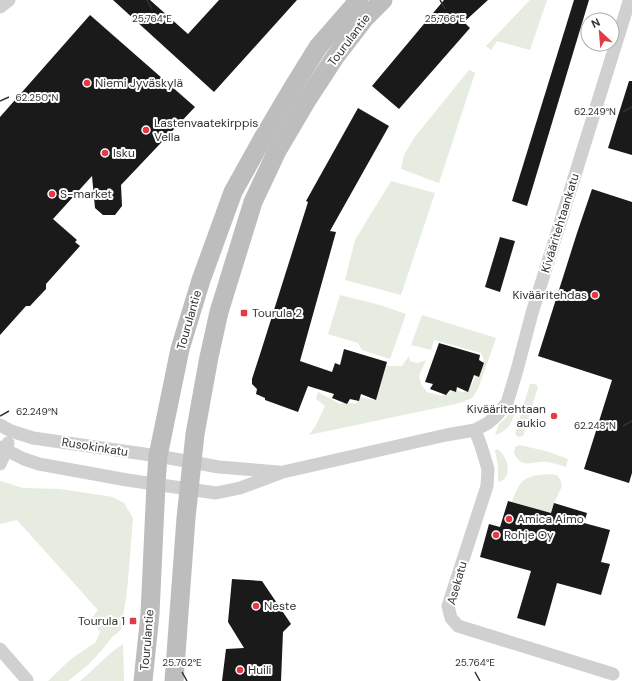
<svg xmlns="http://www.w3.org/2000/svg" width="632" height="681" font-family="'DM Sans',sans-serif">
	<rect width="100%" height="100%" fill="#fff"/>
	<g fill="#e6ecdf">
		<path d="M530 0H547L530 50 497 41 491 50 486 46Z"/>
		<path d="M469 70 475 73 439 183 401 169 404 155 414 138Z"/>
		<path d="M391 181 435 193 401 295 345 280 355 240Z"/>
		<path d="M340 295 380 305 406 314 390 359 362 350 358 343 328 334Z"/>
		<path d="M422 315 496 338 478 389 472 398 460 403 309 435 316 425 325 406 316 399 318 392 340 404 347 402 356 404 359 397 374 400 384 366H402L409 356 410 361 417 363 426 360 419 376 421 384 427 392 441 396 449 393 456 390 463 392 469 390 484 360 481 353 434 340 431 350 411 345Z"/>
		<path d="M530 384H535L538 387 523 436 518 437 515 434Z"/>
		<path d="M513 409 515 413C510 425 509 430 495 435L499 424 505 419Z"/>
		<path d="M519 445 546 451 568 459 566 467C560 465 554 463 547 462 532 460 523 471 514 453L515 447Z"/>
		<path d="M497 449C508 455 514 479 498 482V466L495 450Z"/>
		<path d="M549 474 557 475 560 479 562 486 554 503 551 513 512 502C520 479 524 476 549 474Z"/>
		<path d="M1 481 23 488 60 489 113 497 124 503 133 518 127 592 121 630 112 637 103 649 88 665 68 681H48L71 659 96 642 100 632 91 619 98 610 17 520 0 524V482Z"/>
		<path d="M123 644 124 681H80C95 669 107 654 123 644Z"/>
	</g>
	<g fill="#1a1a1a">
		<path d="M113 0H150L188 34 219 0H297L214 92Z"/>
		<path d="M444 0H488L464 22 470 28 399 109 372 86Z"/>
		<path d="M574 0H589L527 206 512 201Z"/>
		<path d="M90 15 195 107 121 185 122 206 115 215H103L95 208 92 176 53 219 77 240 75 242 80 246 46 284V289L30 306H26L0 335V117Z"/>
		<path d="M629 81H632V155L608 148Z"/>
		<path d="M358 108 389 126 330 231 336 232 300 361 332 372 335 363 340 365 344 349 387 362 376 400 361 394 359 401 350 399 347 404 332 398 334 394 308 386 298 412 265 400V398L256 394 257 389 252 384V379L262 348 308 202 306 201Z"/>
		<path d="M592 189 632 202V473L629 483 584 469 612 380 538 356 577 233Z"/>
		<path d="M500 237 515 241 500 292 485 287Z"/>
		<path d="M439 343 480 355 479 360 484 363 479 377 474 375 468 392 457 387 456 392 450 390 446 395 430 389 433 384 425 382Z"/>
		<path d="M508 501 551 513 554 503 587 513 584 523 610 530 601 562 610 564 601 595 557 583 545 626 517 618 531 571 480 557 489 524 500 527Z"/>
		<path d="M232 579 262 581 291 624 283 632 281 681H222L226 649 244 648 228 622Z"/>
	</g>
	<g fill="none" stroke-linecap="round" stroke-linejoin="round">
		<g stroke="#d0d0d0" stroke-width="13">
			<path d="M0 7 9 0"/>
			<path d="M0 425 11 431 33 438 158 456 219 467 279 472"/>
			<path d="M475 430 481 446 488 469 487 486 448 606 451 618 458 626 613 674"/>
			<path d="M0 447 24 459 39 464 127 480 216 493 240 488 283 472 446 435 475 430 488 423 496 416 507 403 517 370 532 313 628 5 629 0"/>
			<path d="M0 464 6 451 8 443"/>
			<path d="M0 649 27 680"/>
		</g>
		<g stroke="#bdbdbd" stroke-width="19">
			<path d="M143 681 150 614 156 484 158 456 180 349 201 280 233 192 263 138 292 89 318 47 359 0"/>
			<path d="M174 681 186 518 195 434 209 357 219 312 253 202 277 151 307 100 335 57 365 18 383 0"/>
		</g>
	</g>
	<path fill="none" stroke="#333" stroke-width="1.5" d="M147 0 152 9M440 0 445 9M0 101 9 97M623 112 632 107M0 416 9 411M623 426 632 421M182 672 187 681M475 672 480 681"/>
	<g fill="#e63946" stroke="#fff" stroke-width="1.5">
		<circle cx="87" cy="83" r="4"/>
		<circle cx="146" cy="130" r="4"/>
		<circle cx="105" cy="153" r="4"/>
		<circle cx="52" cy="194" r="4"/>
		<circle cx="595" cy="295" r="4"/>
		<rect x="240" y="309" width="8" height="8" rx="2"/>
		<circle cx="554" cy="416" r="4"/>
		<circle cx="509" cy="519" r="4"/>
		<circle cx="496" cy="535" r="4"/>
		<circle cx="256" cy="606" r="4"/>
		<rect x="129" y="617" width="8" height="8" rx="2"/>
		<circle cx="240" cy="670" r="4"/>
	</g>
	<g text-anchor="middle" dominant-baseline="central" stroke-width="4" stroke-linejoin="round" paint-order="stroke">
		<g font-size="12" fill="#333" stroke="#fff">
			<text transform="translate(349 40) rotate(-53)">Tourulantie</text>
			<text transform="translate(560 223) rotate(-73)">Kivääritehtaankatu</text>
			<text transform="translate(189 320) rotate(-74)">Tourulantie</text>
			<text transform="translate(95 447) rotate(9)">Rusokinkatu</text>
			<text transform="translate(457 583) rotate(-74)">Asekatu</text>
			<text transform="translate(147 640) rotate(-85)">Tourulantie</text>
		</g>
		<g font-size="12" fill="#333" stroke="#fff" text-anchor="start">
			<text x="95" y="83">Niemi Jyväskylä</text>
			<text x="154" y="123">Lastenvaatekirppis<tspan x="154" dy="14">Vella</tspan></text>
			<text x="113" y="153">Isku</text>
			<text x="60" y="194">S-market</text>
			<text x="587" y="295" text-anchor="end">Kivääritehdas</text>
			<text x="252" y="313">Tourula 2</text>
			<text x="546" y="409" text-anchor="end">Kivääritehtaan<tspan x="546" dy="14">aukio</tspan></text>
			<text x="517" y="519">Amica Aimo</text>
			<text x="504" y="535">Rohje Oy</text>
			<text x="264" y="606">Neste</text>
			<text x="125" y="621" text-anchor="end">Tourula 1</text>
			<text x="248" y="670">Huili</text>
		</g>
	</g>
	<g font-size="10" text-anchor="middle" fill="#333" stroke="#fff" stroke-width="4" stroke-linejoin="round" paint-order="stroke">
		<text x="152" y="22">25.764°E</text>
		<text x="445" y="22">25.766°E</text>
		<text x="37" y="101">62.250°N</text>
		<text x="595" y="115">62.249°N</text>
		<text x="37" y="415">62.249°N</text>
		<text x="595" y="429">62.248°N</text>
		<text x="182" y="666">25.762°E</text>
		<text x="475" y="666">25.764°E</text>
	</g>
	<g transform="translate(600 32) rotate(334)"><circle r="19" fill="#ffffff" stroke="#adadad"/>
	<path d="M0-3L7 15L0 10L-7 15Z" fill="#e63946"/>
	<text y="-6" font-size="11" font-weight="bold" text-anchor="middle" fill="#333333">N</text>
	</g>
</svg>
